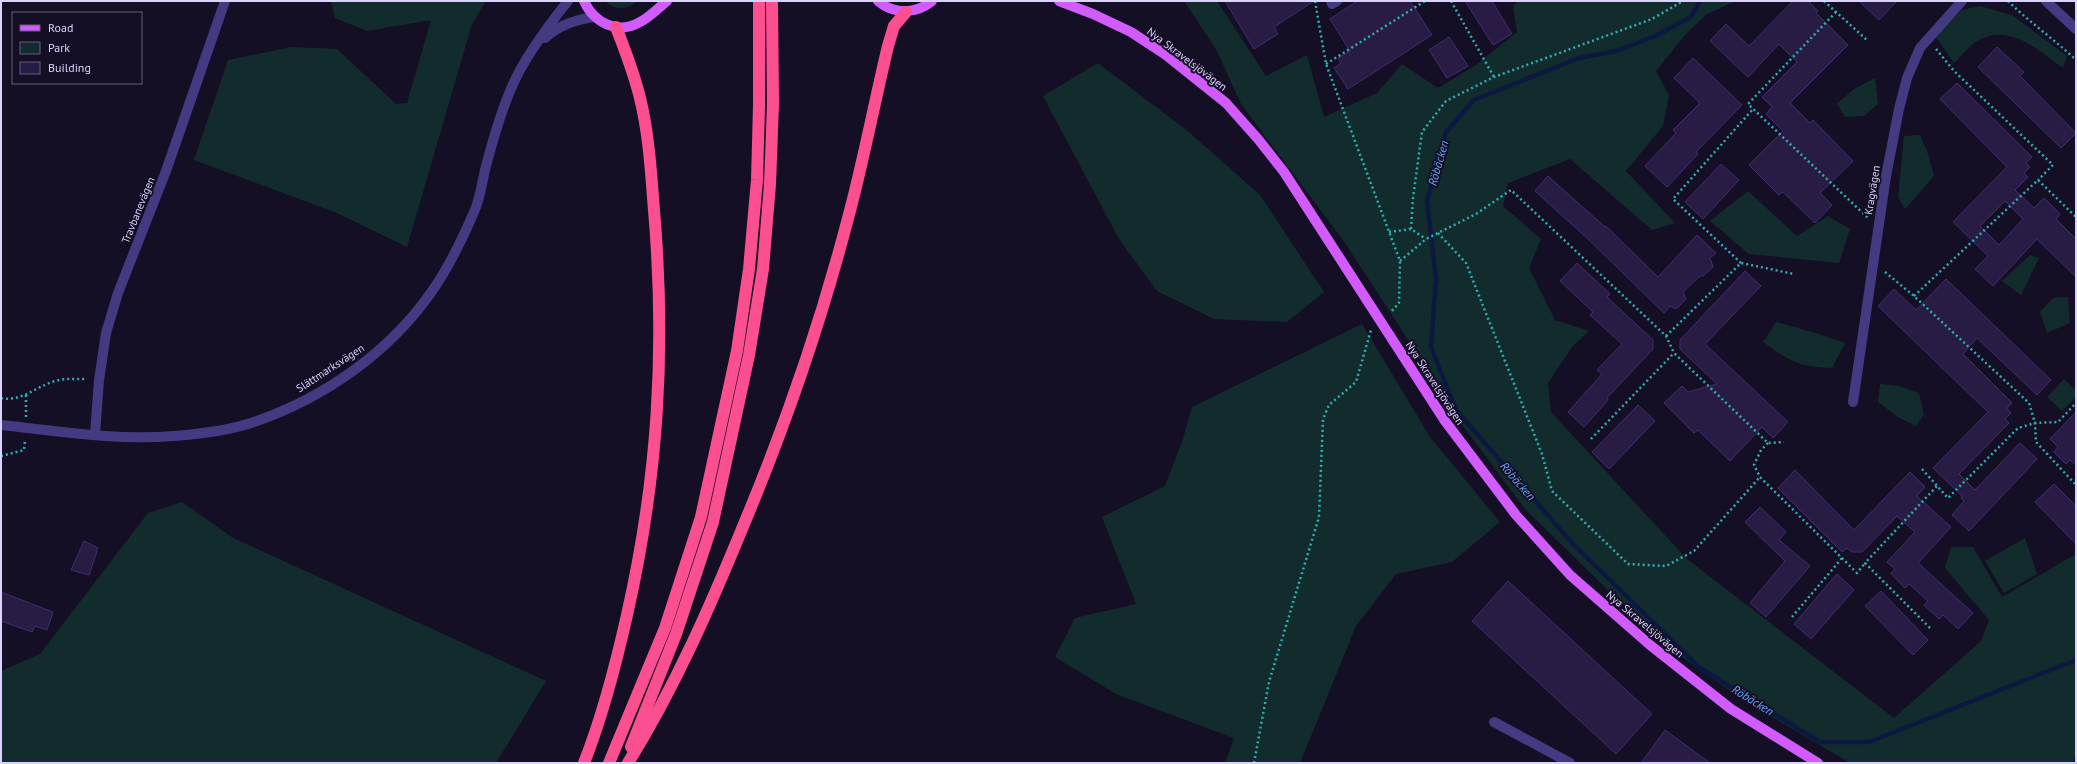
<svg xmlns="http://www.w3.org/2000/svg" width="2077" height="764" font-family="'PT Sans',sans-serif">
	<rect width="100%" height="100%" fill="#140f24"/>
	<g fill="#122c2e">
		<path d="M331 1H486L472 24 407 247 337 213 194 160 228 60 291 47 337 49 396 104 407 103 431 20 367 31 335 18Z"/>
		<path d="M605 1H638C627 10 616 11 605 1Z"/>
		<path d="M1184 1H1217L1266 76 1307 55 1324 117 1377 93 1402 64 1438 88 1476 65 1517 32 1513 6 1518 1H1736L1707 14 1685 35 1656 71 1669 95 1663 126 1626 171 1675 223 1652 230 1570 159 1508 183 1503 206 1541 239 1529 268 1555 320 1589 331 1572 347 1548 383 1551 412 1687 559 1894 718 1981 641 1989 620 1945 568 1951 547H1973L2002 597 2076 554V751L2073 763H1850L1737 696 1660 641 1525 509 1451 410 1396 321 1343 240 1241 104 1217 51Z"/>
		<path d="M1980 6 2012 15 2067 56 2063 68C2038 50 2009 22 1977 41 1969 46 1961 56 1954 63L1935 36 1962 10Z"/>
		<path d="M1098 63 1189 132 1260 195 1324 292 1287 322 1214 319 1157 291 1119 239 1043 96Z"/>
		<path d="M1875 78 1878 104 1864 116 1845 117 1837 104 1854 89Z"/>
		<path d="M1920 135 1927 151 1934 176 1905 209 1898 197 1904 136Z"/>
		<path d="M1748 191 1797 236 1828 216 1850 229 1839 263 1749 254 1710 221Z"/>
		<path d="M2030 255 2039 258 2021 295 2002 281Z"/>
		<path d="M2068 297 2070 323 2047 333 2040 312 2053 298Z"/>
		<path d="M1776 322 1819 334 1845 343 1832 368C1799 367 1789 361 1763 342Z"/>
		<path d="M1362 324 1430 437 1500 522 1452 562 1396 574 1356 626 1300 763H1225L1234 738 1116 694 1055 657 1075 618 1136 604 1102 517 1165 486 1183 439 1192 407Z"/>
		<path d="M2064 379 2076 391V397L2062 411 2047 397Z"/>
		<path d="M1880 384 1899 386 1919 393 1924 414 1916 426 1898 417 1878 402Z"/>
		<path d="M182 502 233 538 546 681 496 763H1V671L40 654 148 513Z"/>
		<path d="M2025 538 2037 574 2004 593 1985 561Z"/>
	</g>
	<g fill="none" stroke-linecap="round" stroke-linejoin="round">
		<path stroke="#0b1941" stroke-width="4.5" d="M1700 1 1691 17 1655 36 1616 51 1579 58 1474 100 1446 132 1427 201 1436 279 1431 347 1456 410 1572 543 1700 668 1820 742H1869L2076 660"/>
	</g>
	<g fill="#281b44" stroke="#412d70" fill-rule="evenodd">
		<path d="M1225 1H1314L1274 27 1278 34 1254 49Z"/>
		<path d="M1357 1H1410L1432 35 1348 89 1334 68 1341 63 1338 58 1350 51 1330 19Z"/>
		<path d="M1465 1H1492L1512 34 1493 45Z"/>
		<path d="M1793 1H1808L1818 11 1816 13 1848 45 1790 103 1810 123 1813 120 1853 161 1820 193 1832 205 1815 223 1783 192 1779 195 1749 165 1783 131 1766 114 1772 107 1762 97 1797 62 1779 44 1748 77 1710 41 1726 24 1749 46Z"/>
		<path d="M1859 1H1897L1879 20Z"/>
		<path d="M1449 37 1468 66 1447 78 1429 50Z"/>
		<path d="M1997 47 2024 72 2020 76 2076 133 2061 148 1978 67Z"/>
		<path d="M1693 58 1742 105 1696 152 1698 154 1667 187 1645 166 1676 133 1673 130 1700 103 1674 78Z"/>
		<path d="M1957 83 2032 157 2026 163 2030 167 2024 173 2028 177 2015 190 2034 208 2044 198 2060 214 2056 219 2076 239V277L2037 239 1993 286 1975 269 1988 256 1953 222 2007 167 1940 99ZM2005 201 2023 219 1999 245 1980 226Z"/>
		<path d="M1721 164 1739 180 1703 219 1685 202Z"/>
		<path d="M1548 176 1605 227 1606 226 1658 277 1697 235 1716 253 1710 258 1713 267 1703 276H1700L1683 292 1686 299 1676 309 1670 306 1664 313 1587 238 1535 191Z"/>
		<path d="M1577 263 1610 294 1607 297 1653 340V349L1607 398 1608 400 1584 427 1568 412 1602 374 1597 370 1622 344 1590 315 1593 312 1560 281Z"/>
		<path d="M1745 271 1761 286 1705 344 1788 422 1773 438 1762 427 1730 461 1698 430 1694 433 1664 403 1682 386 1688 392 1717 384 1680 349V340Z"/>
		<path d="M1946 279 2051 380 2037 395 1977 338 1963 354 2012 403 2007 408 2011 413 2005 419 2009 423 1959 474 1975 490 2020 443 2037 459 1969 531 1952 515 1964 501 1961 498 1962 496 1933 468 1988 412 1878 306 1894 289 1916 310Z"/>
		<path d="M1638 405 1655 421 1609 469 1592 452Z"/>
		<path d="M2076 412V465L2070 460 2066 464 2054 452 2058 447 2050 439Z"/>
		<path d="M1795 470 1854 530 1910 472 1925 487 1917 496 1951 527 1918 563 1973 613 1958 629 1943 615 1939 619 1924 605 1928 601 1909 584 1905 588 1895 578 1891 573 1895 569 1887 562 1915 532 1897 516 1862 552H1852L1847 548 1842 552 1778 488Z"/>
		<path d="M2054 484 2076 506V544L2035 502Z"/>
		<path d="M1760 507 1786 532 1779 540 1810 566 1766 617 1750 603 1785 561 1745 522Z"/>
		<path d="M84 541 98 548 89 575 71 570Z"/>
		<path d="M1837 574 1854 590 1811 639 1794 624Z"/>
		<path d="M1508 581 1652 714 1616 754 1472 621Z"/>
		<path d="M1881 591 1928 640 1913 655 1865 606Z"/>
		<path d="M1 592 53 612 47 630 35 626 32 632 1 621Z"/>
		<path d="M1665 730 1710 763H1641Z"/>
	</g>
	<g fill="none" stroke-linecap="round" stroke-linejoin="round">
		<g stroke="#31aeb4" stroke-width="2.5" stroke-dasharray="2 3" stroke-linecap="butt">
			<path d="M1315 1 1326 64 1400 261 1399 303 1391 312"/>
			<path d="M1451 1 1494 77"/>
			<path d="M1824 1 1868 41"/>
			<path d="M2008 1C2029 22 2054 39 2076 60"/>
			<path d="M1836 12 1748 104 1868 218"/>
			<path d="M1936 49 1954 71 2053 165 2038 180"/>
			<path d="M1326 64 1425 1"/>
			<path d="M1411 229 1413 198 1422 132 1446 101 1494 77 1652 19 1683 1"/>
			<path d="M1389 232 1411 229 1426 239"/>
			<path d="M1438 233 1466 263 1542 454 1552 491 1628 564 1666 566 1694 551 1760 477"/>
			<path d="M1400 261 1426 239 1476 214 1511 190 1666 336 1674 353 1768 443 1784 442"/>
			<path d="M1741 263 1673 199 1753 109"/>
			<path d="M1885 272 1914 296 2029 403 2035 423 2058 422 2076 403"/>
			<path d="M1914 296 2038 180 2076 217"/>
			<path d="M1666 336 1741 263 1794 274"/>
			<path d="M1 398C21 402 34 388 52 382 63 378 75 379 87 379"/>
			<path d="M26 417V395"/>
			<path d="M1591 439 1674 353"/>
			<path d="M1768 443 1761 450 1754 465 1760 477 1857 573 1865 563"/>
			<path d="M1 456 24 450 25 440"/>
			<path d="M1922 469 1948 498 2018 428 2035 423 2036 442 2076 485"/>
			<path d="M1792 617 1842 558"/>
			<path d="M1930 628 1865 563 1937 486"/>
			<path d="M1254 763 1269 682 1319 517 1323 419 1329 405 1356 382 1371 330"/>
		</g>
		<g stroke="#443a82" stroke-width="10">
			<path d="M1331 1 1332 4 1337 1"/>
			<path d="M2046 1 2076 29"/>
			<path d="M545 38C559 25 575 20 594 17"/>
			<path d="M1853 402 1886 176 1899 109 1907 78 1920 48 1962 1"/>
			<path d="M1 425C58 431 117 441 174 436 201 434 232 430 257 421 325 397 388 353 430 294 448 269 462 240 474 212 480 199 482 183 485 170 492 143 500 114 511 89 523 59 548 26 568 1"/>
			<path d="M95 434 99 380 106 333 118 293 166 171 225 1"/>
			<path d="M1494 722 1570 763"/>
		</g>
		<g stroke="#d15bfc" stroke-width="10">
			<path d="M584 1C594 23 618 35 640 22 650 17 658 8 667 1"/>
			<path d="M878 1C894 15 916 14 932 1"/>
			<path d="M1059 1 1093 14 1131 32 1166 55 1226 103 1258 139 1284 172 1445 421 1516 515 1570 575 1650 645 1731 709 1818 763"/>
		</g>
		<g stroke="#fc4f90" stroke-width="12">
			<path d="M631 747 676 634 713 522 749 355 763 269 770 184 773 104 772 1"/>
			<path d="M584 763C603 715 616 664 627 615 658 478 666 350 654 210 651 173 649 134 640 98 634 73 625 50 616 27"/>
			<path d="M609 763 665 628 701 517 737 351 749 269 757 180 759 105V1"/>
			<path d="M628 763C675 687 710 607 744 524 785 426 820 325 847 222 863 164 874 104 888 46L894 26 906 12"/>
		</g>
	</g>
	<g text-anchor="middle" dominant-baseline="central" stroke-width="4" stroke-linejoin="round" paint-order="stroke">
		<g font-size="11" fill="#dcd2fe" stroke="#140f24">
			<text transform="translate(1187 59) rotate(37)">Nya Skravelsjövägen</text>
			<text transform="translate(1872 190) rotate(-81)">Kragvägen</text>
			<text transform="translate(138 210) rotate(-68)">Travbanevägen</text>
			<text transform="translate(330 368) rotate(-33)">Slättmarksvägen</text>
			<text transform="translate(1435 383) rotate(57)">Nya Skravelsjövägen</text>
			<text transform="translate(1645 624) rotate(40)">Nya Skravelsjövägen</text>
		</g>
		<g font-size="12" font-style="italic" fill="#62a5fc" stroke="#140f24">
			<text transform="translate(1438 163) rotate(-74)">Röbäcken</text>
			<text transform="translate(1518 481) rotate(49)">Röbäcken</text>
			<text transform="translate(1753 700) rotate(32)">Röbäcken</text>
		</g>
	</g>
	<rect width="2077" height="764" fill="none" stroke="#dcd2fe" stroke-width="4"/>
	<rect x="12" y="12" width="130" height="72" fill="#140f24" stroke="#645d7b"/>
	<rect x="20" y="25" width="20" height="6" fill="#d15bfc" stroke="#645d7b"/>
	<text x="48" y="32" font-size="12" fill="#dcd2fe">Road</text>
	<rect x="20" y="42" width="20" height="12" fill="#122c2e" stroke="#645d7b"/>
	<text x="48" y="52" font-size="12" fill="#dcd2fe">Park</text>
	<rect x="20" y="62" width="20" height="12" fill="#281b44" stroke="#645d7b"/>
	<text x="48" y="72" font-size="12" fill="#dcd2fe">Building</text>
</svg>
